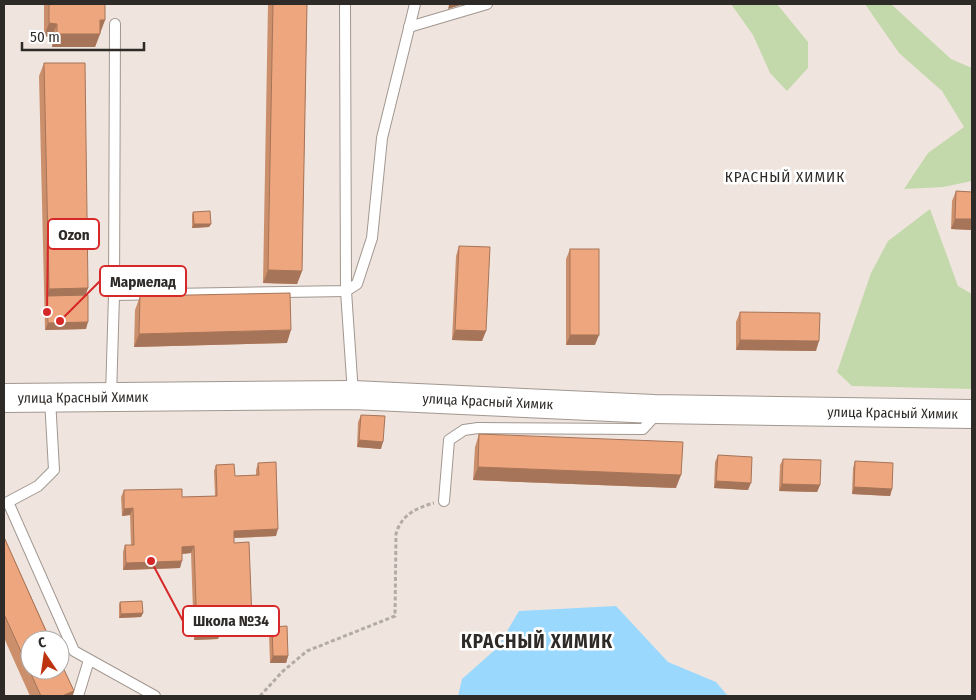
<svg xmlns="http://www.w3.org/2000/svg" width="976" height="700" font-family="'Fira Sans Condensed',sans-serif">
	<rect width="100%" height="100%" fill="#f0e5de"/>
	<g fill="#c3d9ab">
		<path d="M731 4H777L808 42V68L787 91 770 73 753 35Z"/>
		<path d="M865 4H891L951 59 972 68V181L943 187 904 189 928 153 964 127 942 91 899 53Z"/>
		<path d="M930 209 958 286 972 294V389L852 386 837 372 871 273 888 241Z"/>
	</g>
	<path fill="#9bd8fd" d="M616 606 668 662 716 682 728 696H458L462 679 497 648 519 611Z"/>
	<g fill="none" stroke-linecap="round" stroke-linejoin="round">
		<defs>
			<g id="lane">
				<path d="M409 27 487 4"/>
				<path d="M114 295 346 291 345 4"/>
				<path d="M353 394 346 291 357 284 372 238 382 138 415 4"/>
				<path d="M111 396 114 295 115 24"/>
				<path d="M50 399 54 470 38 486 8 502 74 651 155 696"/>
				<path d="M444 501 449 440 464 430 478 428 643 429 653 418 654 412"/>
				<path d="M78 696 89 660"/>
			</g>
			<g id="secondary">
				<path id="s1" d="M4 398 353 395 654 409 972 414"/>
			</g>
		</defs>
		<use href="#lane" stroke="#a19790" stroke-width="12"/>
		<use href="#secondary" stroke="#a19790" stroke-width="30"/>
		<path stroke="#b3aba5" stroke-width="3" stroke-dasharray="4 2.5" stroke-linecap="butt" d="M260 696 282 672 307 651 395 616 396 534C401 515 416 508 434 503"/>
		<use href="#lane" stroke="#fff" stroke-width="10"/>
		<use href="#secondary" stroke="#fff" stroke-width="28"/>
	</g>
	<g fill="#cc8f6c">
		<path d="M44 4H105V20L95 47H52V37L44 36Z"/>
		<path d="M268 4H307L302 271 297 284 263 283Z"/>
		<path d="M44 63 88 288 85 295 86 329 45 330 39 76Z"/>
		<path d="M956 191 972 192V230L951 229 952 201Z"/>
		<path d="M193 212 211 224 209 227 192 228V215Z"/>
		<path d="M459 246 486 331 482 341 452 340 456 256Z"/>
		<path d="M570 249 595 345H566V259Z"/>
		<path d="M140 296 287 343 134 347 135 310Z"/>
		<path d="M740 312 816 351 736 350V322Z"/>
		<path d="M361 415 381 449 357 447 358 422Z"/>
		<path d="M479 434 676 488 473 480 475 447Z"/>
		<path d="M718 455 748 490 714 488 715 462Z"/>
		<path d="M783 459 820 485 817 492 779 491 780 465Z"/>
		<path d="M855 461 892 489 890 496 852 494 853 468Z"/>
		<path d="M258 463 276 536 234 538V543L252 620 249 627 220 628V632L218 639 194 640 191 553 182 554 180 568 123 570V552L125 545H131L130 515 122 516 121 497 124 490 182 497 215 496 214 471 216 465 235 476 256 475V470Z"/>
		<path d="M4 537 74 691 72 696H30L4 638Z"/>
		<path d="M120 602 143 613 141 617 119 618V605Z"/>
		<path d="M272 627 288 656 286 663H270L269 634Z"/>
	</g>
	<g fill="#a67458">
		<path d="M454 4H464L448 9 449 5Z"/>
		<path d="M100 20H105L100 33Z"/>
		<path d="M49 23 57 24 52 37 44 36Z"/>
		<path d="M57 34H100L95 47H52Z"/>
		<path d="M955 219H972V230L951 229Z"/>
		<path d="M194 224H211L209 227 192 228Z"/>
		<path d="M268 270 302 271 297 284 263 283Z"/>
		<path d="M88 288 83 302 47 296 49 289Z"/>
		<path d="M88 322 86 329 45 330 48 323Z"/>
		<path d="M291 330 287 343 134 347 139 334Z"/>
		<path d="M455 330 486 331 482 341 452 340Z"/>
		<path d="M570 335H599L595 345H566Z"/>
		<path d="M740 340 819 341 816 351 736 350Z"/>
		<path d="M359 440 383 442 381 449 357 447Z"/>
		<path d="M478 467 681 475 676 488 473 480Z"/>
		<path d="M716 481 751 483 748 490 714 488Z"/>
		<path d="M782 484 820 485 817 492 779 491Z"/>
		<path d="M854 487 892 489 890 496 852 494Z"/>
		<path d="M133 508 130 515 122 516 124 509Z"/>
		<path d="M278 529 276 536 231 538 234 531Z"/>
		<path d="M194 546 191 553 180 554 182 547Z"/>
		<path d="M182 561 180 568 123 570 126 563Z"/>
		<path d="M143 613 141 617 119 618 121 614Z"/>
		<path d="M252 620 249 627 217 628 220 621Z"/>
		<path d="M220 632 218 639 194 640 197 633Z"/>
		<path d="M273 656H288L286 663H270Z"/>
		<path d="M74 691 72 696H62Z"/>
	</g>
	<g fill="#eda67d" stroke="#a67458">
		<path d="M49 4H105V20H100V34H57V24L49 23Z"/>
		<path d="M273 4H307L302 271 268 270Z"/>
		<path d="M44 63H85L88 288 49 289Z"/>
		<path d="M956 191 972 192V219H955Z"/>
		<path d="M210 211 211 224H194L193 212Z"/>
		<path d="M459 246 490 247 486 331 455 330Z"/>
		<rect x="570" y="249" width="29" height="86"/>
		<path d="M290 293 291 330 139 334 140 296Z"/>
		<path d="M88 295V322L48 323 47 296Z"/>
		<path d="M740 312 820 313 819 341 740 340Z"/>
		<path d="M361 415 385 416 383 442 359 440Z"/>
		<path d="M479 434 683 442 681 475 478 467Z"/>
		<path d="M718 455 752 457 751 483 716 481Z"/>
		<path d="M783 459 821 460 820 485 782 484Z"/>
		<path d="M855 461 893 463 892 489 854 487Z"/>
		<path d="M276 462 278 529 234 531V543L249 542 252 620 220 621V632L197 633 194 546 182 547V561L126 563 125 545H134L133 508 124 509V490L182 489V497L217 496 216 465 234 464 235 476 259 475 258 463Z"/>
		<path d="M4 537 50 640H30V670H60V661L74 691 62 696H41L4 614Z"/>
		<path d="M142 601 143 613 121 614 120 602Z"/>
		<path d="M287 626 288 656H273L272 627Z"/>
	</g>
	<g text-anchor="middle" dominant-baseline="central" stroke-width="5" stroke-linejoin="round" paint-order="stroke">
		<g font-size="14" fill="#2e2a27" stroke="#fff">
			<text stroke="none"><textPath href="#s1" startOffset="79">улица Красный Химик</textPath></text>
			<text stroke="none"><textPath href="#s1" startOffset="484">улица Красный Химик</textPath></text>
			<text stroke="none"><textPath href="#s1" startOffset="889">улица Красный Химик</textPath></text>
		</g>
		<g font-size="15" letter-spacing="1" fill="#2e2a27" stroke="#fff">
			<text x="785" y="177">КРАСНЫЙ ХИМИК</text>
		</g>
		<g font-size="19" font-weight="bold" letter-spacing="1" fill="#2e2a27" stroke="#fff">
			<text x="537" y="641">КРАСНЫЙ ХИМИК</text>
		</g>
	</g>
	<path fill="none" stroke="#d62828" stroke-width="2" d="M47 312L48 234M60 321L100 281M151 561L183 621"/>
	<g fill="#d62828" stroke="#fff" stroke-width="2">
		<circle cx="47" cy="312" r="5"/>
		<circle cx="60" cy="321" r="5"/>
		<circle cx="151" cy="561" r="5"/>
	</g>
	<g fill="#fff" stroke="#d62828" stroke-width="2">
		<rect x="48" y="219" width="51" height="30" rx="5"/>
		<rect x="100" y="266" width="86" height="30" rx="5"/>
		<rect x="183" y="606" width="96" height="30" rx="5"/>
	</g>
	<g font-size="15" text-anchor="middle" font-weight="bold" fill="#2e2a27">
		<text x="74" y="240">Ozon</text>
		<text x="143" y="287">Мармелад</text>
		<text x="231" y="626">Школа №34</text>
	</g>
	<rect width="976" height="700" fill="none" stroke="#2e2a27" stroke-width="10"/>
	<g transform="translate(45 655) rotate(347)"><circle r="24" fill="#ffffff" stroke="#abaaa9"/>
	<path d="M0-4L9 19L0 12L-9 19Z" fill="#bd330f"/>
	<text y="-8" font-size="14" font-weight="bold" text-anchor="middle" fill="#2e2a27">С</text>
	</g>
	<path d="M22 42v8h122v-8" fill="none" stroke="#2e2a27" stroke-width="2.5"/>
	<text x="30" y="42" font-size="15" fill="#2e2a27" stroke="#ffffff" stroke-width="4" paint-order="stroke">50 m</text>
</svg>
